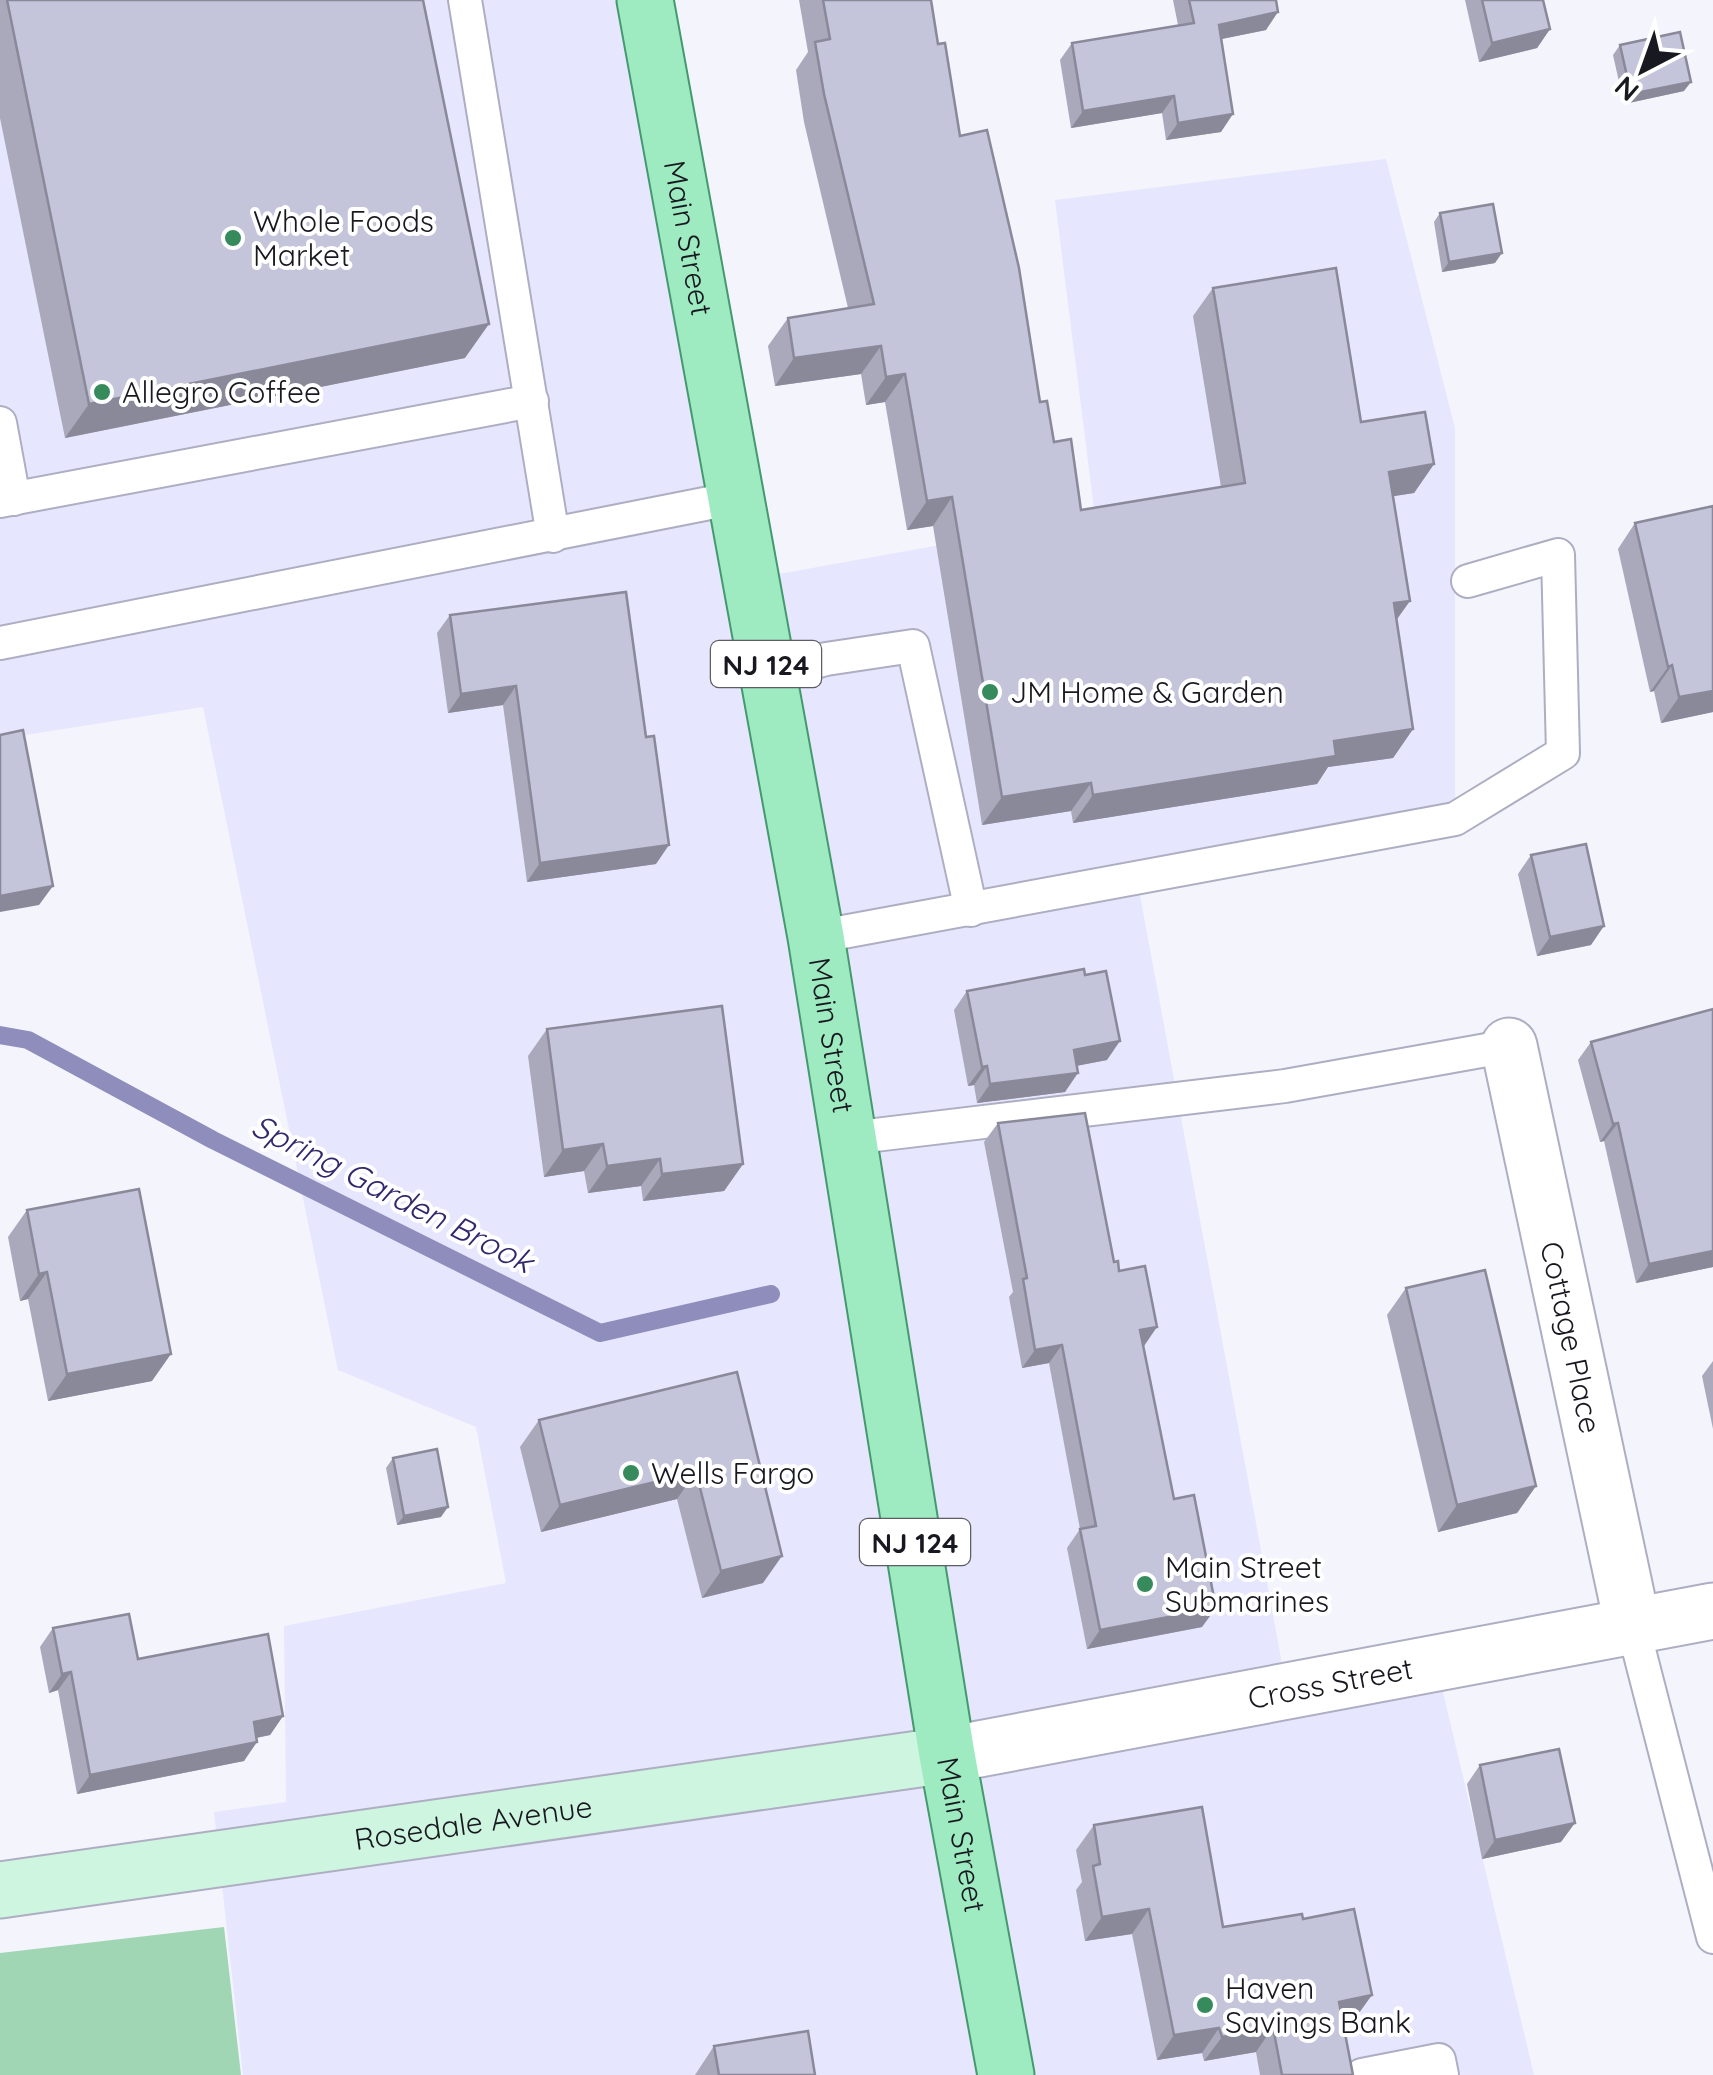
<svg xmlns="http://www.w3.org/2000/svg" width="1713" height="2075" font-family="Quicksand,sans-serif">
	<rect width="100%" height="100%" fill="#f4f4fd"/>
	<path fill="#e6e6fe" d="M0 0H645L751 579 1095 517 1055 200 1386 159 1455 428V819L1137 879 1287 1691 1436 1663 1534 2075H243L214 1812 286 1802 284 1626 506 1583 476 1427 338 1370 203 707 0 739Z"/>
	<path fill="#a1d6b4" d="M224 1927 241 2075H0V1953Z"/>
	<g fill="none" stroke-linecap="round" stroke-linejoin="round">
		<path stroke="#8e8dbb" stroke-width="18" d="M0 1035 28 1040 213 1140 600 1333 771 1294"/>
		<defs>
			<g id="lane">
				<path d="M465 0 553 536"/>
				<path d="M0 423 14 499"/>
				<path d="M0 501 532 401"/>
				<path d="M0 643 735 498"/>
				<path d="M768 675 826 659 913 646 971 910"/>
				<path d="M816 937 1455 819 1563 753 1558 555 1468 581"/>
				<path d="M850 1138 1285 1086 1509 1046"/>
				<path d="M1633 1627 1713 1937"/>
				<path d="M1362 2075 1439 2060 1442 2075"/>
			</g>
			<g id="street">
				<path id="s1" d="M1509 1046 1633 1627"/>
				<path id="s2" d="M947 1755 1713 1611"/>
			</g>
			<g id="secondary">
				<path id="s3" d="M0 1890 947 1755"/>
			</g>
			<g id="primary">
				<path id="s4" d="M645 0 816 937 947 1755 1006 2075"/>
			</g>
		</defs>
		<use href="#lane" stroke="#aeaec3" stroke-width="36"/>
		<use href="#street" stroke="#aeaec3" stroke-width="59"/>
		<use href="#secondary" stroke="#aeaec3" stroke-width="59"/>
		<use href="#primary" stroke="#45996e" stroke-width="59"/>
		<use href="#lane" stroke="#fff" stroke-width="32"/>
		<use href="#street" stroke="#fff" stroke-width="55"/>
		<use href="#secondary" stroke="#cef5e0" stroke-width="55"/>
		<use href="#primary" stroke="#9eebc1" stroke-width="55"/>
	</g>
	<g fill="#a9a9bb">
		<path d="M0 0H423L465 358 65 438 0 118Z"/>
		<path d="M799 0H931L938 44 960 136 1040 402 1054 442 1081 510 1221 487 1193 316 1213 288 1361 422 1434 464 1414 493 1393 496 1396 620 1413 729 1393 758 1328 767 1317 784 1073 823 1071 811 982 825 933 526 907 530 885 402 866 405 861 374 775 386 768 346 788 318 848 308 804 122 796 70 808 52Z"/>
		<path d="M1173 0H1276L1266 30 1221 39V132L1166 140 1162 113 1071 128 1060 60 1072 43 1178 25Z"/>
		<path d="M1465 0H1543L1550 29 1537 48 1479 62Z"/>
		<path d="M1620 45 1684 91 1624 104 1613 55Z"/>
		<path d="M1440 213 1495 263 1442 272 1434 222Z"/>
		<path d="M1713 506V712L1661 723 1654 691 1650 692 1618 549 1635 523Z"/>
		<path d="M626 592 656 864 527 882 503 705 448 713 437 633 450 615Z"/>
		<path d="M1531 855 1591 945 1537 956 1518 874Z"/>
		<path d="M967 991 1107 1060 1076 1066 1065 1092 977 1103 974 1085 968 1086 954 1010Z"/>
		<path d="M1713 1009V1267L1636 1283 1604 1141 1600 1142 1578 1060 1591 1042Z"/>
		<path d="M547 1029 743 1164 724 1191 643 1201 641 1186 588 1193 584 1171 544 1177 528 1056Z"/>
		<path d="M998 1123 1114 1262 1119 1271 1143 1346 1174 1499 1202 1627 1087 1649 1067 1548 1080 1529 1049 1363 1022 1368 1009 1297 1013 1292 984 1142Z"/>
		<path d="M27 1210 152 1381 48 1401 28 1299 20 1301 8 1237Z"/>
		<path d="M1406 1288 1536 1486 1517 1513 1438 1532 1387 1315Z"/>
		<path d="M1713 1361V1429L1702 1376Z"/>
		<path d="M737 1372 763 1583 702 1598 677 1499 541 1532 520 1447 539 1420Z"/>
		<path d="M393 1458 441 1517 397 1525 386 1468Z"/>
		<path d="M53 1628 138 1659 283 1716 270 1735 256 1738 244 1761 77 1794 58 1690 49 1693 40 1647Z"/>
		<path d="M1480 1765 1561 1842 1482 1859 1467 1784Z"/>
		<path d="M1094 1825 1223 1927 1303 1919 1354 2020 1343 2023 1353 2075H1260L1256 2052 1204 2061 1202 2053 1157 2060 1132 1934 1085 1941 1076 1890 1082 1882 1076 1850Z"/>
		<path d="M714 2046 815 2075H695Z"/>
	</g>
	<g fill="#898999">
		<path d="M1278 12 1266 30 1207 42 1219 25Z"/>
		<path d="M1550 29 1537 48 1479 62 1492 43Z"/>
		<path d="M1691 82 1684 91 1624 104 1631 94Z"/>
		<path d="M1174 96 1162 113 1071 128 1083 111Z"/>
		<path d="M1233 114 1221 132 1166 140 1178 123Z"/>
		<path d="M1502 253 1495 263 1442 272 1449 262Z"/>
		<path d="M489 324 465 358 65 438 89 404Z"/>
		<path d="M881 346 861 374 775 386 794 358Z"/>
		<path d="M905 374 885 402 866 405 886 377Z"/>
		<path d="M1434 464 1414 493 1369 500 1389 472Z"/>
		<path d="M952 497 933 526 907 530 927 501Z"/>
		<path d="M1410 601 1390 629 1394 603Z"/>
		<path d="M1672 665 1654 691 1650 692 1668 667Z"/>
		<path d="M516 686 503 705 448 713 461 694Z"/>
		<path d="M1713 691V712L1661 723 1679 697Z"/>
		<path d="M1413 729 1393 758 1328 767 1317 784 1073 823 1093 795 1334 741Z"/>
		<path d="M1091 783 1071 811 982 825 1002 797Z"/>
		<path d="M669 845 656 864 527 882 540 863Z"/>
		<path d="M53 886 39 905 0 912V896Z"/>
		<path d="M1604 926 1591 945 1537 956 1550 937Z"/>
		<path d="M1120 1041 1107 1060 1060 1069 1074 1050Z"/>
		<path d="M987 1066 974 1085 968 1086 982 1067Z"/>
		<path d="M1078 1073 1065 1092 977 1103 990 1084Z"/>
		<path d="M1618 1123 1604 1141 1600 1142 1613 1124Z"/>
		<path d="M603 1144 584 1171 544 1177 563 1150Z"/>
		<path d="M660 1159 641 1186 588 1193 607 1166Z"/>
		<path d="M743 1164 724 1191 643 1201 662 1174Z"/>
		<path d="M1713 1251V1267L1636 1283 1649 1264Z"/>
		<path d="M47 1272 28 1299 20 1301 39 1274Z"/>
		<path d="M1157 1327 1144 1346 1140 1330Z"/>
		<path d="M1062 1345 1049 1363 1022 1368 1035 1350Z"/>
		<path d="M171 1354 152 1381 48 1401 67 1374Z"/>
		<path d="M696 1472 677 1499 541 1532 560 1505Z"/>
		<path d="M1536 1486 1517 1513 1438 1532 1457 1505Z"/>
		<path d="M448 1507 441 1517 397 1525 404 1516Z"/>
		<path d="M782 1556 763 1583 702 1598 721 1571Z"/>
		<path d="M1216 1608 1202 1627 1087 1649 1100 1630Z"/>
		<path d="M71 1672 58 1690 49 1693 62 1674Z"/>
		<path d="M283 1716 270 1735 241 1741 254 1722Z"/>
		<path d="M257 1742 244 1761 77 1794 90 1775Z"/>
		<path d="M1575 1823 1561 1842 1482 1859 1495 1840Z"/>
		<path d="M1149 1909 1132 1934 1085 1941 1102 1917Z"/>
		<path d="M1372 1995 1354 2020 1321 2027 1339 2002Z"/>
		<path d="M1273 2027 1256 2052 1204 2061 1222 2037Z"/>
		<path d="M1219 2028 1202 2053 1157 2060 1174 2035Z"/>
	</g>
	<g fill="#c4c4da" stroke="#898999" stroke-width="2.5">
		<path d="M7 0H423L489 324 89 404Z"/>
		<path d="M823 0H931L938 44 945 43 960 136 987 130 1019 268 1040 402 1047 401 1054 442 1071 439 1081 510 1245 483 1213 288 1336 268 1361 422 1425 412 1434 464 1389 472 1410 601 1394 603 1413 729 1334 741 1336 756 1093 795 1091 783 1002 797 952 497 927 501 905 374 886 377 881 346 794 358 788 318 874 304 824 94 815 42 830 39Z"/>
		<path d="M1189 0H1276L1278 12 1219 25 1233 114 1178 123 1174 96 1083 111 1072 43 1194 23Z"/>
		<path d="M1482 0H1543L1550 29 1492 43Z"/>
		<path d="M1680 32 1691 82 1631 94 1620 45Z"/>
		<path d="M1493 204 1502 253 1449 262 1440 213Z"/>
		<path d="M1713 506V691L1679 697 1672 665 1668 667 1635 523Z"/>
		<path d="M626 592 646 737 654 736 669 845 540 863 516 686 461 694 450 615Z"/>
		<path d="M23 730 53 886 0 896V735Z"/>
		<path d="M1586 844 1604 926 1550 937 1531 855Z"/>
		<path d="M1084 969 1085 975 1106 971 1120 1041 1074 1050 1078 1073 990 1084 987 1066 982 1067 967 991Z"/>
		<path d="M722 1006 743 1164 662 1174 660 1159 607 1166 603 1144 563 1150 547 1029Z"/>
		<path d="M1713 1009V1251L1649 1264 1618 1123 1613 1124 1591 1042Z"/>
		<path d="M1085 1113 1114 1262 1118 1261 1119 1271 1145 1266 1157 1327 1140 1330 1174 1499 1194 1495 1216 1608 1100 1630 1080 1529 1096 1526 1062 1345 1035 1350 1023 1279 1027 1278 998 1123Z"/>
		<path d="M139 1189 171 1354 67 1374 47 1272 39 1274 27 1210Z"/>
		<path d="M1485 1270 1536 1486 1457 1505 1406 1288Z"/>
		<path d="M737 1372 782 1556 721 1571 696 1472 560 1505 539 1420Z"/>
		<path d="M437 1449 448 1507 404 1516 393 1458Z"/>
		<path d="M129 1614 138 1659 268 1634 283 1716 254 1722 257 1742 90 1775 71 1672 62 1674 53 1628Z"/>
		<path d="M1559 1749 1575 1823 1495 1840 1480 1765Z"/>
		<path d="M1202 1807 1223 1927 1302 1914 1303 1919 1354 1909 1372 1995 1339 2002 1353 2075H1282L1273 2027 1222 2037 1219 2028 1174 2035 1149 1909 1102 1917 1093 1866 1100 1864 1094 1825Z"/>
		<path d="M808 2031 815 2075H719L714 2046Z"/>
	</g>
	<g fill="#368a5c" stroke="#fff" stroke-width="4">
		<circle cx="233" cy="238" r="10"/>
		<circle cx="102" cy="392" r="10"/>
		<circle cx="990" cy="692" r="10"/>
		<circle cx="631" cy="1473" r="10"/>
		<circle cx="1145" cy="1584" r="10"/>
		<circle cx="1205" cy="2005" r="10"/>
	</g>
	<g text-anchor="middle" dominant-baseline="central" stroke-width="8" stroke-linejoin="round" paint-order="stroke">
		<g fill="#fff" stroke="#5d5d63" stroke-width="2.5">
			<rect x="711" y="641" width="110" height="46" rx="8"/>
			<rect x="860" y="1519" width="110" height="46" rx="8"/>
		</g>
		<g font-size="28" font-weight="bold" fill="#181820">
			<text x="766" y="664">NJ 124</text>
			<text x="915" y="1542">NJ 124</text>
		</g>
		<g font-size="30" fill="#181820" stroke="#fff" text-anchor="start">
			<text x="253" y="221">Whole Foods<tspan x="253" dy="34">Market</tspan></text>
			<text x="122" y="392">Allegro Coffee</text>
			<text x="1010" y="692">JM Home &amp; Garden</text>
			<text x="651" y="1473">Wells Fargo</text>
			<text x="1165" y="1567">Main Street<tspan x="1165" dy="34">Submarines</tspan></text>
			<text x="1225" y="1988">Haven<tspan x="1225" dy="34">Savings Bank</tspan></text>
		</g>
		<g font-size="30" fill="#181820" stroke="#fff">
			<text stroke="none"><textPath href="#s4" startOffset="242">Main Street</textPath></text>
			<text stroke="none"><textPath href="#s4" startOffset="1052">Main Street</textPath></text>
			<text stroke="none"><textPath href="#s1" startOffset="298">Cottage Place</textPath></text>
			<text stroke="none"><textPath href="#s2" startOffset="390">Cross Street</textPath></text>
			<text stroke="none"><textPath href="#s3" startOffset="478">Rosedale Avenue</textPath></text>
			<text stroke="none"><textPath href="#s4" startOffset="1862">Main Street</textPath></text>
		</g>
		<g font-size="32" font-style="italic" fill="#33276d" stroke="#fff">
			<text transform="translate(393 1193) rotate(27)">Spring Garden Brook</text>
		</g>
	</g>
	<g transform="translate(1643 70) rotate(221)" stroke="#ffffff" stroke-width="8" paint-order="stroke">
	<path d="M0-8L18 38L0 25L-18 38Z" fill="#181820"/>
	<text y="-15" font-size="28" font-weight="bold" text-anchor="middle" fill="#181820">N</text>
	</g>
</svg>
